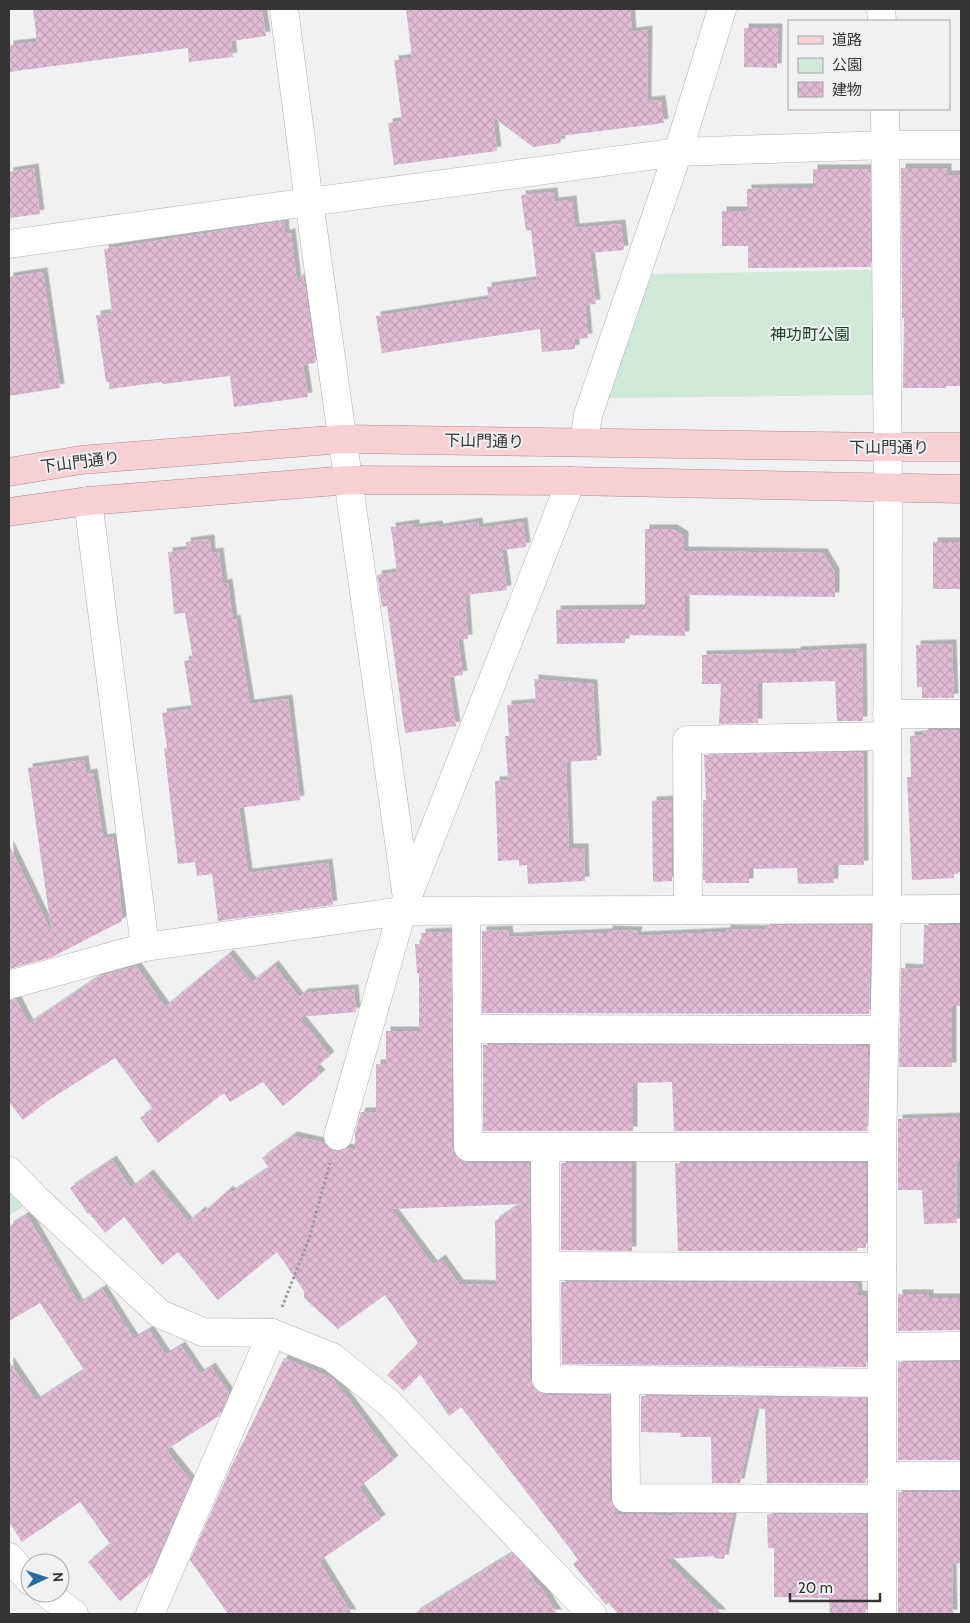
<svg xmlns="http://www.w3.org/2000/svg" width="970" height="1623" font-family="Cabin,'Noto Sans JP',sans-serif">
	<defs>
		<pattern id="building-cross-hatch" width="8" height="8" patternUnits="userSpaceOnUse" patternTransform="scale(1.25)"><rect width="8" height="8" fill="#e1bad5"/><path d="M0 0l8 8M0 8l8-8" fill="none" stroke="#c2a0b7"/></pattern>
		<filter id="shadow"><feDropShadow dx="4.5" dy="-4.5" stdDeviation="0" flood-color="#0004"/></filter>
	</defs>
	<rect width="100%" height="100%" fill="#eff1f2"/>
	<g fill="#d0e8d7">
		<path d="M873 270 874 395 608 398 651 274Z"/>
		<path d="M9 1171 36 1199 9 1215Z"/>
	</g>
	<g fill="url(#building-cross-hatch)" fill-rule="evenodd" filter="url(#shadow)">
		<path d="M33 9H262L266 36 231 41 233 57 189 62 188 48 9 72V45L37 42Z"/>
		<path d="M406 9H630L632 32 648 30 647 101 661 100 664 123 560 136 561 143 533 147 493 117 497 151 394 165 388 123 402 121 394 60 412 58Z"/>
		<path d="M744 28H778L777 68 744 67Z"/>
		<path d="M34 168 40 214 9 218V172Z"/>
		<path d="M901 168H947V175H961V386H946V388H903L904 318H902V314Z"/>
		<path d="M813 169H870L871 267 748 268V246H722V211H747V189L813 188Z"/>
		<path d="M553 192 554 202 572 200 575 228 621 224 624 250 590 253 596 304 585 305 588 338 575 339V349L542 352 540 329 382 353 376 316 489 299 487 287 537 280 531 230 526 231 521 195Z"/>
		<path d="M284 221 285 234 291 233 297 283 303 273 316 363 303 365 308 397 234 407 230 376 163 384 162 382 109 389V382H106L96 315 112 313 104 249Z"/>
		<path d="M43 272 60 388 9 396V277Z"/>
		<path d="M478 522 479 528 523 522 526 547 502 550 507 590 465 595 468 639 458 640 463 675 449 677 456 726 405 733 387 606 382 607 377 575 397 572 391 527 415 524V528L438 525 439 528Z"/>
		<path d="M645 529H673L684 536V551L823 553 835 573V597L685 595V636L625 635V643L557 644 556 610 645 609Z"/>
		<path d="M210 539 211 553 219 552 223 584 228 583 233 620 236 619 250 704 288 699 300 800 239 808 248 873 328 863 333 905 218 921 212 874 197 876 195 862 178 864 164 748H167L162 713 192 709 184 661 193 659 185 613 174 614 168 552 187 550 186 542Z"/>
		<rect x="933" y="542" width="28" height="47"/>
		<path d="M952 644 954 698H922V687H917L916 645Z"/>
		<path d="M862 648 863 721H837L835 681 758 683V723L719 724 721 684H702V655L796 653V651Z"/>
		<path d="M534 679 593 684 597 760 566 762 569 848H584L585 881 528 884 527 865 519 866V860L498 861 495 781 508 780 505 736H509L507 705 536 703Z"/>
		<path d="M923 730H961V872L954 873V878L912 880 907 777H911L910 736 924 735Z"/>
		<path d="M863 752 864 865H834V883L798 884 797 868 749 869V883H705V880H703V800H706L704 755Z"/>
		<path d="M84 760 86 774 93 773 103 839 113 837 119 879 122 921 52 957 9 969V845L52 934 28 768Z"/>
		<path d="M672 800V881L653 882 652 801Z"/>
		<path d="M765 925 871 926 869 1014 482 1013V931L508 930 509 937 608 933V930L638 931 637 936 726 932V929L765 930Z"/>
		<path d="M924 925H961V1006H952V1067H899L901 968 923 969Z"/>
		<path d="M451 932 452 1147 454 1154 460 1160 468 1163H529L530 1379 532 1386 538 1392 546 1395H610V1498L615 1508V1514H653V1516L694 1514H733L724 1559 714 1558V1556L665 1559 722 1614H618L608 1602 606 1605 573 1564 578 1560 571 1550 461 1407 449 1416 420 1374 404 1391 387 1375 418 1343 385 1295 338 1329 304 1298V1291L277 1252 218 1300 178 1252 162 1265 124 1217 105 1233 89 1213 88 1214 70 1188 112 1160 131 1188 149 1174 188 1222 201 1211 203 1213 229 1190 231 1193 269 1168 262 1158 293 1136 325 1143 327 1147 334 1151H341L347 1148 355 1150V1133L361 1112H376V1064H386V1031H419V973H417L415 944H422L421 933ZM520 1204 495 1221 496 1285 459 1284 441 1259 433 1265 391 1209Z"/>
		<path d="M229 954 252 982 274 965 299 997 304 993 354 989 356 1012 299 1017 330 1056 315 1068 321 1074 283 1106 263 1082 230 1102 224 1093 158 1143 140 1118 153 1109 115 1058 49 1100 23 1120 9 1102V1000L16 999 29 1024 100 976 136 966 165 1007Z"/>
		<path d="M483 1045 868 1046 867 1131H674L672 1082 633 1083V1131H483Z"/>
		<path d="M961 1117V1161H956L957 1223 924 1224 922 1190H898V1119Z"/>
		<path d="M561 1163H632V1251L561 1250Z"/>
		<path d="M675 1163H866V1248H857V1251H678Z"/>
		<path d="M27 1215 79 1304 102 1289 134 1339 149 1330 166 1355 181 1346 200 1374 211 1367 229 1393 219 1416 166 1450 191 1481 149 1576 120 1601 88 1562 110 1544 80 1502 22 1542 9 1522V1361L36 1401 84 1370 40 1303 9 1321V1226Z"/>
		<path d="M561 1282 857 1283 858 1295H866V1367L562 1364Z"/>
		<path d="M898 1294H929V1298H961V1330L898 1331Z"/>
		<path d="M284 1358 333 1379 394 1460 359 1487 381 1519 319 1561 352 1614H228L190 1560 231 1467Z"/>
		<rect x="898" y="1362" width="63" height="98"/>
		<path d="M641 1396 866 1398V1483H767L765 1409 756 1408 740 1483H712L711 1437H680L681 1433 641 1432Z"/>
		<path d="M898 1492H961V1563L952 1564 953 1614H898Z"/>
		<path d="M767 1514 866 1515V1614H830L829 1598 774 1597V1548H768Z"/>
		<path d="M512 1553 526 1567 537 1586 539 1585 557 1614H414Z"/>
	</g>
	<g fill="none" stroke-linecap="round" stroke-linejoin="round">
		<defs>
			<g id="minor">
				<path d="M284 9 307 187 407 898"/>
				<path d="M881 9 882 21"/>
				<path d="M9 244 309 202 678 152 886 145H961"/>
				<path d="M584 442 588 415 678 152 722 9"/>
				<path d="M88 501 145 947"/>
				<path d="M887 714H961"/>
				<path d="M688 910 687 740 887 736"/>
				<path d="M466 911 468 1147H882"/>
				<path d="M9 985 145 947 402 911 961 909"/>
				<path d="M467 1029 884 1030"/>
				<path d="M338 1136 402 911 571 481"/>
				<path d="M545 1148 546 1379 882 1383"/>
				<path d="M9 1171 36 1199 160 1314 203 1332 272 1333 332 1357 389 1403 592 1614"/>
				<path d="M546 1266 882 1267"/>
				<path d="M882 1347 961 1346"/>
				<path d="M625 1381 626 1498 882 1499"/>
				<path d="M882 1476H961"/>
				<path d="M9 1557 30 1581"/>
				<path d="M46 1593 74 1614"/>
				<path d="M150 1614 272 1333"/>
				<path d="M882 1614V1147L887 909 888 488 885 109"/>
			</g>
			<g id="major">
				<path d="M9 472 81 460 343 439 888 447H961"/>
				<path d="M9 512 88 501 349 480 571 481 961 489"/>
			</g>
		</defs>
		<use href="#minor" stroke="#b1b2b4" stroke-width="29"/>
		<use href="#major" stroke="#b08689" stroke-width="29"/>
		<path stroke="#9b9c9d" stroke-width="3" stroke-dasharray="2.5 2.5" stroke-linecap="butt" d="M282 1307 309 1239 330 1163"/>
		<use href="#minor" stroke="#fff" stroke-width="28"/>
		<use href="#major" stroke="#f8d0d3" stroke-width="28"/>
	</g>
	<g text-anchor="middle" dominant-baseline="central" stroke-width="4" stroke-linejoin="round" paint-order="stroke">
		<g font-size="16" fill="#134328" stroke="#eff1f2">
			<text x="810" y="334">神功町公園</text>
		</g>
		<g font-size="16" fill="#353536" stroke="#eff1f2">
			<text transform="translate(484 441) rotate(1)">下山門通り</text>
			<text x="889" y="447">下山門通り</text>
			<text transform="translate(80 462) rotate(-7)">下山門通り</text>
		</g>
	</g>
	<rect width="970" height="1623" fill="none" stroke="#353536" stroke-width="20"/>
	<rect x="788" y="20" width="162" height="90" fill="#eff1f2" stroke="#a5a6a7"/>
	<rect x="798" y="36" width="25" height="8" fill="#f8d0d3" stroke="#a5a6a7"/>
	<text x="832" y="45" font-size="15" fill="#353536">道路</text>
	<rect x="798" y="58" width="25" height="15" fill="#d0e8d7" stroke="#a5a6a7"/>
	<text x="832" y="70" font-size="15" fill="#353536">公園</text>
	<rect x="798" y="82" width="25" height="15" fill="url(#building-cross-hatch)" stroke="#a5a6a7"/>
	<text x="832" y="95" font-size="15" fill="#353536">建物</text>
	<g transform="translate(45 1578) rotate(86)"><circle r="24" fill="#eff1f2" stroke="#a5a6a7"/>
	<path d="M0-4L9 19L0 12L-9 19Z" fill="#296ba1"/>
	<text y="-8" font-size="14" font-weight="bold" text-anchor="middle" fill="#353536">N</text>
	</g>
	<path d="M790 1593v8h90v-8" fill="none" stroke="#353536" stroke-width="2.5"/>
	<text x="798" y="1593" font-size="15" fill="#353536" stroke="#eff1f2" stroke-width="4" paint-order="stroke">20 m</text>
</svg>
